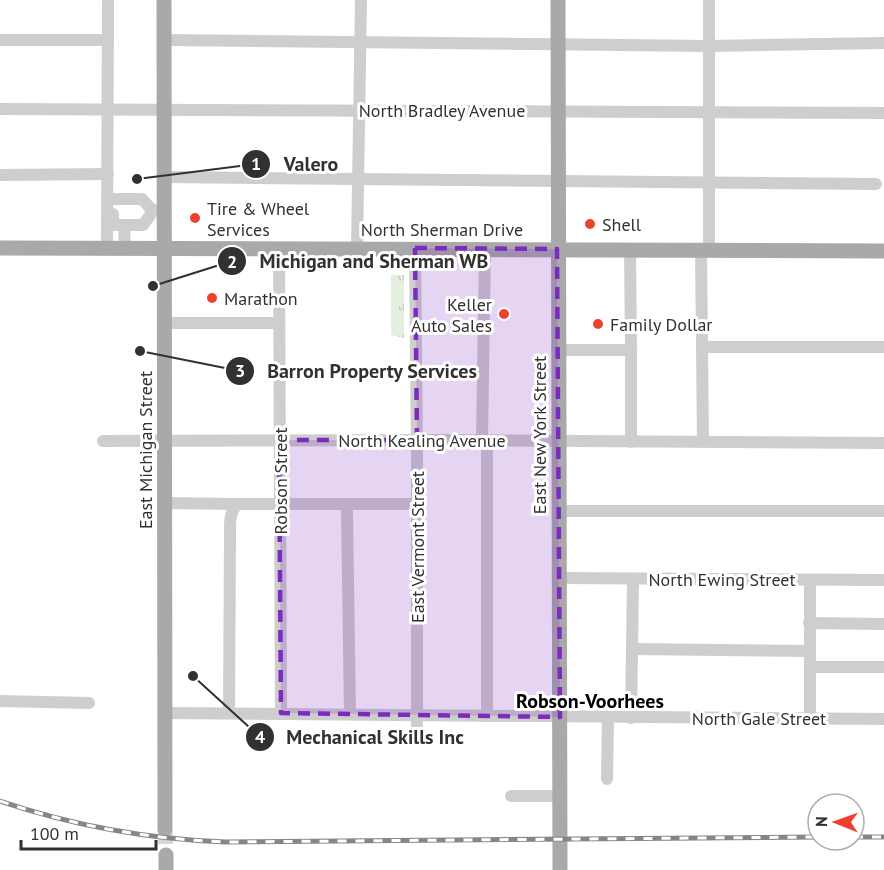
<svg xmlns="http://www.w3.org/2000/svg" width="884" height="870" font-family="'PT Sans',sans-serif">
	<defs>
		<pattern id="park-tufts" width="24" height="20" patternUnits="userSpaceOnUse" patternTransform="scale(1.5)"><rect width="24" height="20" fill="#e5eedf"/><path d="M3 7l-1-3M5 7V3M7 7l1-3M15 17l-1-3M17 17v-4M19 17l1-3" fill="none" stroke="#c5cdc0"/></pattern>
	</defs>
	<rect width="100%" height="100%" fill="#fff"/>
	<path fill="url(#park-tufts)" d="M391 275H404V338L391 335Z"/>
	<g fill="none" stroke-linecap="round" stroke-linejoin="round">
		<path stroke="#d6d6d6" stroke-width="15" stroke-dasharray="15 8" stroke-linecap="butt" d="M165 829 166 855"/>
		<g stroke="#cecece" stroke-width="12">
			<path d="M0 40H108"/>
			<path d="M164 40 708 46 884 43"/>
			<path d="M0 109 884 113"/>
			<path d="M0 175 108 174"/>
			<path d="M164 177 876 184"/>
			<path d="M108 199H142L153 211 160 210"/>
			<path d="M113 214V225H143L153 211"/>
			<path d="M124 225 125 248"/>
			<path d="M107 248 108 0"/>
			<path d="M279 248 281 713"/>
			<path d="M357 248 361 0"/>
			<path d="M415 248 417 453V738"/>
			<path d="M630 249 631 350"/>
			<path d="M701 250 703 442"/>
			<path d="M709 250V0"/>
			<path d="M165 323H279"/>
			<path d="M702 347H884"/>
			<path d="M557 350H631V442"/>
			<path d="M482 440 485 249"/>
			<path d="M103 441 417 440 884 443"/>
			<path d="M165 503 237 504"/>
			<path d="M345 504H417"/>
			<path d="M559 511H884"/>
			<path d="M559 578 884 580"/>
			<path d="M809 623 884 624"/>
			<path d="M632 649 810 651"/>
			<path d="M810 667H884"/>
			<path d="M0 701 89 703"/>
			<path d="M165 713 884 719"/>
			<path d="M229 713 230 535C230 524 229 513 237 504H345L347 511 350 714"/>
			<path d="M487 716V441"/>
			<path d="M631 718 633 579"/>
			<path d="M810 719V580"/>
			<path d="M607 779 608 717"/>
			<path d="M511 796H560"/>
		</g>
		<g stroke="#a9a9a9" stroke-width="15">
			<path d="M164 0 165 829"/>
			<path d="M558 0 560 870"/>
			<path d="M0 248 884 251"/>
			<path d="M166 855V870"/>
		</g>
		<defs>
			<g id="rail">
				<path d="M0 801C74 826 148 839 226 842L818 837"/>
				<path d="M854 837H884"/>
			</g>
		</defs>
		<use href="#rail" stroke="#868686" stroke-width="5"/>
		<use href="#rail" stroke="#fff" stroke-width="3" stroke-dasharray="9" stroke-linecap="butt"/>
	</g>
	<path fill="#7b2cbf" fill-opacity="0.2" stroke="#7b2cbf" stroke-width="4.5" stroke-dasharray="12 8" stroke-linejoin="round" d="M415 248 557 249 560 717 281 713 279 440H417Z"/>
	<g fill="#ed412f" stroke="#fff" stroke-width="2">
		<circle cx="195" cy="218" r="6"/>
		<circle cx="590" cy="224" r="6"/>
		<circle cx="212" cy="298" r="6"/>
		<circle cx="504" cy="314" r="6"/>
		<circle cx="598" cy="324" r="6"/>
	</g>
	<g text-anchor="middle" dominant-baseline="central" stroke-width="6" stroke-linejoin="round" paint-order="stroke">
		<g font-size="18" fill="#313131" stroke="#fff">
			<text x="442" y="110">North Bradley Avenue</text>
			<text x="442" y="229">North Sherman Drive</text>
			<text transform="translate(539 435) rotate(-90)">East New York Street</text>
			<text x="422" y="440">North Kealing Avenue</text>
			<text transform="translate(145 450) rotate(-90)">East Michigan Street</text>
			<text transform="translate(280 481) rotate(-90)">Robson Street</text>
			<text transform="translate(417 547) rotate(-90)">East Vermont Street</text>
			<text x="722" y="579">North Ewing Street</text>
			<text x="759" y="718">North Gale Street</text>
		</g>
		<g font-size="18" fill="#313131" stroke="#fff" text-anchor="start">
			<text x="207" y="208">Tire &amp; Wheel<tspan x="207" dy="21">Services</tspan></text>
			<text x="602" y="224">Shell</text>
			<text x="224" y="298">Marathon</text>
			<text x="492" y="304" text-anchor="end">Keller<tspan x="492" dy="21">Auto Sales</tspan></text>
			<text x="610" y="324">Family Dollar</text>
		</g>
		<g font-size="20" font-weight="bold" fill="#000" stroke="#fff">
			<text x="590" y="701">Robson-Voorhees</text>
		</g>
	</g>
	<path fill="none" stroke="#313131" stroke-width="2" d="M137 179L256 164M153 286L232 261M140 351L240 371M193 676L260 737"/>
	<g fill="#313131" stroke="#fff" stroke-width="2">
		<circle cx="137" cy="179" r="6"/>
		<circle cx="153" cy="286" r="6"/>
		<circle cx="140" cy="351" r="6"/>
		<circle cx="193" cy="676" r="6"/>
		<circle cx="256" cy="164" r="15"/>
		<circle cx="232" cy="261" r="15"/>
		<circle cx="240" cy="371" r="15"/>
		<circle cx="260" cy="737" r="15"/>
	</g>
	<g font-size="18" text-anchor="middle" font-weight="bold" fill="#fff">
		<text x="256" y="170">1</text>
		<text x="232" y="268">2</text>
		<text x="240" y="377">3</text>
		<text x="260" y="743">4</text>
	</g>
	<g font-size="20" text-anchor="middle" font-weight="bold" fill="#313131" stroke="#fff" stroke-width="6" stroke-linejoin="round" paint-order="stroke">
		<text x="311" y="171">Valero</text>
		<text x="374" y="268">Michigan and Sherman WB</text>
		<text x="372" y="378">Barron Property Services</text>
		<text x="375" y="744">Mechanical Skills Inc</text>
	</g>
	<g transform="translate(836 822) rotate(271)"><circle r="28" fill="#ffffff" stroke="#adadad" stroke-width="1.5"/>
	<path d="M0-4.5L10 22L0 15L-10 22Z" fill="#ed412f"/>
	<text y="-9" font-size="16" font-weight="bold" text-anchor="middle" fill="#313131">N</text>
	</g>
	<path d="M21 840v9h135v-9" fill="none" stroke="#313131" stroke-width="3"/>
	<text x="30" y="840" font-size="18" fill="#313131" stroke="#ffffff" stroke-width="4.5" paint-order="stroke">100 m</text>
</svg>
